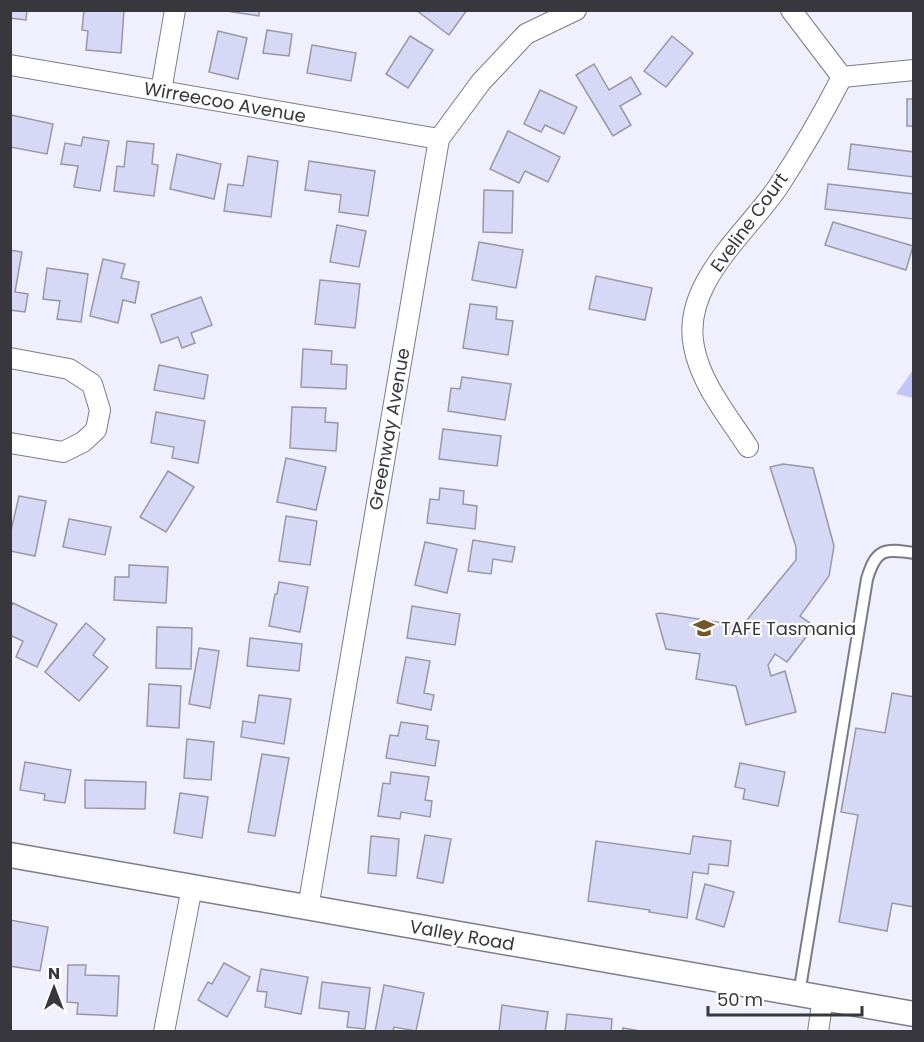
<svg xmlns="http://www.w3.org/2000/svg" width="924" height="1042" font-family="Poppins,sans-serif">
	<rect width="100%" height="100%" fill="#efeffe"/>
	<path fill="#c3c4f8" d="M913 370V398L896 394Z"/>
	<g fill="#d7d8f6" stroke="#9798a5" stroke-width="1.5">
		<path d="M10 10H27L26 20 10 18Z"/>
		<path d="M84 10H124L121 53 86 50 88 31 82 30Z"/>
		<path d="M220 10H259V16Z"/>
		<path d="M416 10H467L449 35Z"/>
		<path d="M267 30 292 34 289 56 263 53Z"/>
		<path d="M218 31 247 38 238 79 209 72Z"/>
		<path d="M410 36 433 50 408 88 386 74Z"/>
		<path d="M672 36 693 53 666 87 644 71Z"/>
		<path d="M312 45 356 53 351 81 307 73Z"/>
		<path d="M594 64 609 90 631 77 641 94 620 106 631 125 613 136 576 75Z"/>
		<path d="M540 90 577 107 564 134 545 125 541 132 524 124Z"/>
		<rect x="907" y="99" width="7" height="27"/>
		<path d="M11 115 53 124 47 154 10 147Z"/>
		<path d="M508 131 560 157 548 182 525 171 519 183 490 169Z"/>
		<path d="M83 137 109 141 100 191 74 187 78 166 61 164 65 143 81 146Z"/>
		<path d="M127 141 154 144 152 164 158 165 154 196 114 191 117 166 124 167Z"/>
		<path d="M851 144 914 152V177L848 169Z"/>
		<path d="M177 154 221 164 214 199 170 189Z"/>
		<path d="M248 156 278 161 271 217 224 211 228 184 243 186Z"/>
		<path d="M309 161 375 171 368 216 339 212 341 195 305 190Z"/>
		<path d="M828 184 914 194V219L825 209Z"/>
		<path d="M484 190 513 191 512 233 483 232Z"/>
		<path d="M833 222 913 246 906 270 825 245Z"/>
		<path d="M337 225 366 231 359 267 330 262Z"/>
		<path d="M479 242 523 250 516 288 472 280Z"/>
		<path d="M10 250 22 252 15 292 28 294 25 312 10 310Z"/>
		<path d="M103 259 125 264 121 278 139 282 135 303 123 300 118 323 90 316Z"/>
		<path d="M47 268 88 274 81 322 57 319 60 301 43 299Z"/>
		<path d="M596 276 652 288 645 320 589 309Z"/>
		<path d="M320 280 360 284 355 328 315 324Z"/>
		<path d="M201 297 212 325 191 333 195 343 182 348 178 337 161 343 151 315Z"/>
		<path d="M470 304 497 307 496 319 513 321 508 355 463 348Z"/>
		<path d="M303 349 332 351 331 364 347 365 346 389 301 387Z"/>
		<path d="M159 365 208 375 204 399 154 390Z"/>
		<path d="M462 377 511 384 505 420 448 411 451 388 460 389Z"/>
		<path d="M292 407 326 408 325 422 338 423 336 451 290 448Z"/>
		<path d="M156 412 205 421 198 463 172 458 174 447 151 443Z"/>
		<path d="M443 429 501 436 497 466 439 459Z"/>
		<path d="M286 458 326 467 316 510 277 502Z"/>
		<path d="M783 464 813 468 834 546 829 576 800 616 810 623 812 629 787 662 775 654 768 665 771 676 785 671 796 712 746 725 736 686 696 679 700 654 666 649 656 614 660 613 742 626 796 560V547L770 467Z"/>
		<path d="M168 471 194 487 166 532 140 517Z"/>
		<path d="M440 488 464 491 463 504 477 506 475 529 427 523 430 499 439 500Z"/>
		<path d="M19 496 46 501 35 556 10 551V535Z"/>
		<path d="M286 516 317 521 310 565 279 561Z"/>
		<path d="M69 519 111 527 105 555 63 547Z"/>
		<path d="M473 540 515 547 512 562 493 559 491 574 468 571Z"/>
		<path d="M425 542 457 549 447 593 415 585Z"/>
		<path d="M129 565 168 567 166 603 114 600 115 577H129Z"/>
		<path d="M279 582 308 587 300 632 269 626 275 594H277Z"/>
		<path d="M13 603 57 624 37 667 16 657 23 641 10 635V608Z"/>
		<path d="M412 606 460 614 455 645 407 638Z"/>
		<path d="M86 623 105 639 93 655 108 667 79 701 45 672Z"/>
		<path d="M157 627 192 628 191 669 156 668Z"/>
		<path d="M250 638 302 644 299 671 247 666Z"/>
		<path d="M199 648 219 651 210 708 189 704Z"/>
		<path d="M406 657 430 661 424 693 434 695 431 710 397 703Z"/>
		<path d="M149 684 181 686 179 728 147 726Z"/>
		<path d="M892 693 914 697V907L892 903 887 931 839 922 858 815 841 812 856 728 885 733Z"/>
		<path d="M259 695 291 699 284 744 241 737 243 721 255 723Z"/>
		<path d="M401 722 428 726 426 739 439 741 435 766 386 758 390 735 398 736Z"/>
		<path d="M187 739 214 742 211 780 184 778Z"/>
		<path d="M262 754 289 758 275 836 248 832Z"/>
		<path d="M25 762 71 770 65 803 44 800 45 794 20 790Z"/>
		<path d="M740 763 785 772 778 806 743 799 745 789 735 787Z"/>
		<path d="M391 772 429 777 425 800 432 801 430 817 401 812 400 819 378 816 383 783 390 784Z"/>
		<path d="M85 780 146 782 145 809 85 808Z"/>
		<path d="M180 793 208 797 202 838 174 833Z"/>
		<path d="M425 835 451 839 443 883 417 878Z"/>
		<path d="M371 836 399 839 396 876 368 873Z"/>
		<path d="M693 836 731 841 728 866 709 864 708 874 693 872 687 918 649 912 650 910 588 901 596 841 690 854Z"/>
		<path d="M705 884 734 892 724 927 696 919Z"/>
		<path d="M10 920 48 927 40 971 10 966Z"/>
		<path d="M224 963 250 977 227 1017 198 1000 208 982 212 984Z"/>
		<path d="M68 965H86L85 975 119 976 117 1016 77 1014 78 1003 67 1002Z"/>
		<path d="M261 969 308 977 301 1014 265 1007 267 992 257 991Z"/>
		<path d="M322 982 370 988 365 1029 347 1027 349 1012 319 1008Z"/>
		<path d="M384 985 424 993 416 1031 394 1027 393 1032H375Z"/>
		<path d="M502 1005 548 1012 545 1032H499Z"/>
		<path d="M567 1014 612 1019 611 1032H565Z"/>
		<path d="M623 1028 646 1032H623Z"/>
	</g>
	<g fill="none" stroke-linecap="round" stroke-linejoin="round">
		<defs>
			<path id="service" d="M799 994 867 579C876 549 884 548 914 553"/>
			<g id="minor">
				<path d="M10 65 439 139"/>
				<path d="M842 77 914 70"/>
				<path d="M161 91 175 10"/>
				<path d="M10 358 69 369 92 384 100 410 96 430 83 442 63 452 10 443"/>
				<path d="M748 447C728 416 701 384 694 347 681 284 746 234 778 187 801 152 823 114 842 77L791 10"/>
				<path d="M308 908 439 139 481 82 526 34 576 10"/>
				<path d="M164 1032 192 887"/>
				<path d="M818 1032 823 998"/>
			</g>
			<path id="tertiary" d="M10 855 914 1014"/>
		</defs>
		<use href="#service" stroke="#7c7c89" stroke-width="14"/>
		<use href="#minor" stroke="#7c7c89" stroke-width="22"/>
		<use href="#tertiary" stroke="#7c7c89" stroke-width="27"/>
		<use href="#service" stroke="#fff" stroke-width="10"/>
		<use href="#minor" stroke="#fff" stroke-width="20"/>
		<use href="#tertiary" stroke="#fff" stroke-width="24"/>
	</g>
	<defs>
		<symbol id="university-bare" viewBox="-9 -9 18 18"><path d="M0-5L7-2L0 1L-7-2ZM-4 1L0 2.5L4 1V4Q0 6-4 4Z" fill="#74562a" stroke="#fefefe" stroke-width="2.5" paint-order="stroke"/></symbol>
	</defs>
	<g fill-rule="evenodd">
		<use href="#university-bare" x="689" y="613" width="30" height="30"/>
	</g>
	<g text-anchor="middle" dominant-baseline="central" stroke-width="4.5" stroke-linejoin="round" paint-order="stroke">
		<g font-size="18" fill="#37373d" stroke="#fefefe">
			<text transform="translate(225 102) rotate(10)">Wirreecoo Avenue</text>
			<text transform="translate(749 222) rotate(-54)">Eveline Court</text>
			<text transform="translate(389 429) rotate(-80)">Greenway Avenue</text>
			<text transform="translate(462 935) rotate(10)">Valley Road</text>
		</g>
		<g font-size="18" fill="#37373d" stroke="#fefefe" text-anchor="start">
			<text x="721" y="628">TAFE Tasmania</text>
		</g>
	</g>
	<rect width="924" height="1042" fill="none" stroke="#37373d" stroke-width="24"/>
	<g transform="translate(54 988)" stroke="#fefefe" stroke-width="4.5" paint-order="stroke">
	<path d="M0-4.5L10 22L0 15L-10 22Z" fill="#37373d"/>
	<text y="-9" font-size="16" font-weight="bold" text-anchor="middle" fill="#37373d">N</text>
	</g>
	<path d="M708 1006v9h154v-9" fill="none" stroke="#37373d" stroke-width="3"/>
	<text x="717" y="1006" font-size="18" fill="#37373d" stroke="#fefefe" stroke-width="4.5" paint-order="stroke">50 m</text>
</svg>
